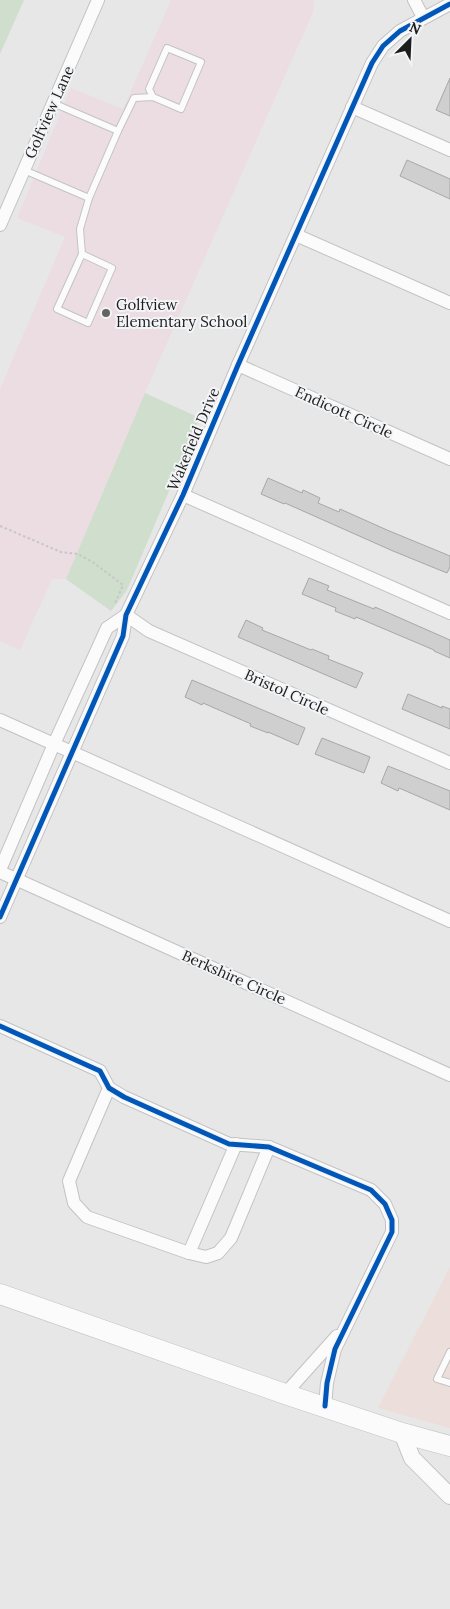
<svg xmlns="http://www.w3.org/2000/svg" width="450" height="1609" font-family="Lora,serif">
	<rect width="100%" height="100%" fill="#e7e7e8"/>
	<path fill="#ecdedb" d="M450 1267V1428L378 1408Z"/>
	<path fill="#ebdde2" d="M171 0H314L313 12 145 393 66 579H52L20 650 0 641V389L65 237 17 218 71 88 123 109Z"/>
	<g fill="#cfdecd">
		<path d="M0 0H24L0 54Z"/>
		<path d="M145 393 200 418 127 590 111 611 66 579Z"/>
	</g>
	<g fill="#d0cfcf" stroke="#a7a7a7">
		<path d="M450 78V116L436 110Z"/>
		<path d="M407 160 450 179V199L400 176Z"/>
		<path d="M268 478 302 493 303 490 320 498 318 503 339 512 340 509 387 530 450 556V567L447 573 393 551 285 503 284 504 261 494Z"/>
		<path d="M309 578 329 586 327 590 374 609 375 607 450 640V658L434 651V650L356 617 355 619 335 611 336 608 302 594Z"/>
		<path d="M246 620 263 628 262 630 311 650 312 649 329 656 328 659 363 673 356 688 238 637Z"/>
		<path d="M192 680 305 728 298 745 268 732V733L250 726 251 724 203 703 202 705 185 697Z"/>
		<path d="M408 694 442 708V706L450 709V729L402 709Z"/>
		<path d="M322 738 370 757 364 773 315 754Z"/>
		<path d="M388 766 450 791V810L399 788 398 791 381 783Z"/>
	</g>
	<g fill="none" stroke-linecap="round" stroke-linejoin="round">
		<defs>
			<g id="service">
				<path d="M118 131 134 98 153 97 181 109 201 62 167 48 149 89 153 97"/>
				<path d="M24 170 89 198 118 131 53 103"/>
				<path d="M82 254 112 268 88 323 57 309 82 254 80 229 89 198"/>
				<path d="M450 1352 437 1379 450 1383"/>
			</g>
			<g id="minor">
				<path d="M414 0 423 17"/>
				<path d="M352 107 450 150"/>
				<path d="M0 225 98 0"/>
				<path d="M296 235 450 303"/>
				<path d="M238 365 450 459"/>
				<path d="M183 495 450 613"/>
				<path d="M126 615 149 631 450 763"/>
				<path d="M0 720 450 921"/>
				<path d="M0 870 54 744 107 628 126 615"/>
				<path d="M0 872 450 1075"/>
				<path d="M0 917 123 636 126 615 183 495 238 365 372 63 383 46 400 31 450 4"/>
				<path d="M0 1026 100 1071 109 1088 124 1097 229 1144 269 1147 371 1190 385 1204 392 1220V1232L335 1349 327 1383 325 1406"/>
				<path d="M109 1088 69 1181 74 1203 87 1217 189 1253"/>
				<path d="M236 1144 189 1253 206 1257 218 1253 231 1238 269 1147"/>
				<path d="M285 1394 337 1336"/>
			</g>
			<path id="tertiary" d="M402 1433 412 1458 450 1496"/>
			<path id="primary" d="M0 1294 285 1394 402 1433 450 1446"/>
		</defs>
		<use href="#service" stroke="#c3c3c4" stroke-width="8"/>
		<use href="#minor" stroke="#c3c3c4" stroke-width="14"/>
		<use href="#tertiary" stroke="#c3c3c4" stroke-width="18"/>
		<use href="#primary" stroke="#c3c3c4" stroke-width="21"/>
		<path stroke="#c6c6c7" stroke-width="2" stroke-dasharray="2.5 2.5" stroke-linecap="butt" d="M0 526 61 552 78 554 94 563 123 585 115 603"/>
		<use href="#service" stroke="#fbfbfc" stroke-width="6"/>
		<use href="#minor" stroke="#fbfbfc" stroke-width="12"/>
		<use href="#tertiary" stroke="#fbfbfc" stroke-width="16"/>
		<use href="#primary" stroke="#fbfbfc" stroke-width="20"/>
		<defs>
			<g id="cycleway">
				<path d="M0 917 123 636 126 615 183 495 238 365 372 63 383 46 400 31 450 4"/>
				<path d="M0 1026 100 1071 109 1088 124 1097 229 1144 269 1147 371 1190 385 1204 392 1220V1232L335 1349 327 1383 325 1406"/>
			</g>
		</defs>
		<use href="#cycleway" stroke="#f3f4f6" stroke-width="8"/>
		<use href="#cycleway" stroke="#0057b8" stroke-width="5"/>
	</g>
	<circle fill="#646465" stroke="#f3f4f6" stroke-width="2" cx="106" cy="313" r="5"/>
	<g text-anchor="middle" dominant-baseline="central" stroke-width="4" stroke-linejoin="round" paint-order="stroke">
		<g font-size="15" fill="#1d1d1e" stroke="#f3f4f6">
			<text transform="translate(49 112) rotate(-66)">Golfview Lane</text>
			<text transform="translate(344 412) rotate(24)">Endicott Circle</text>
			<text transform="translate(193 439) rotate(-67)">Wakefield Drive</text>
			<text transform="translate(287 692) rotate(24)">Bristol Circle</text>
			<text transform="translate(234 977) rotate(24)">Berkshire Circle</text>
		</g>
		<g font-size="15" fill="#1d1d1e" stroke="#f3f4f6" text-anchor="start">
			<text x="116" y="304">Golfview<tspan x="116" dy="17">Elementary School</tspan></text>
		</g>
	</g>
	<g transform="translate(410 40) rotate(24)" stroke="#f3f4f6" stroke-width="4" paint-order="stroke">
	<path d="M0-4L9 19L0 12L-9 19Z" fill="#1d1d1e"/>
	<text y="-8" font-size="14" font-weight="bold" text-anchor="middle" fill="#1d1d1e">N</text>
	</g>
</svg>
